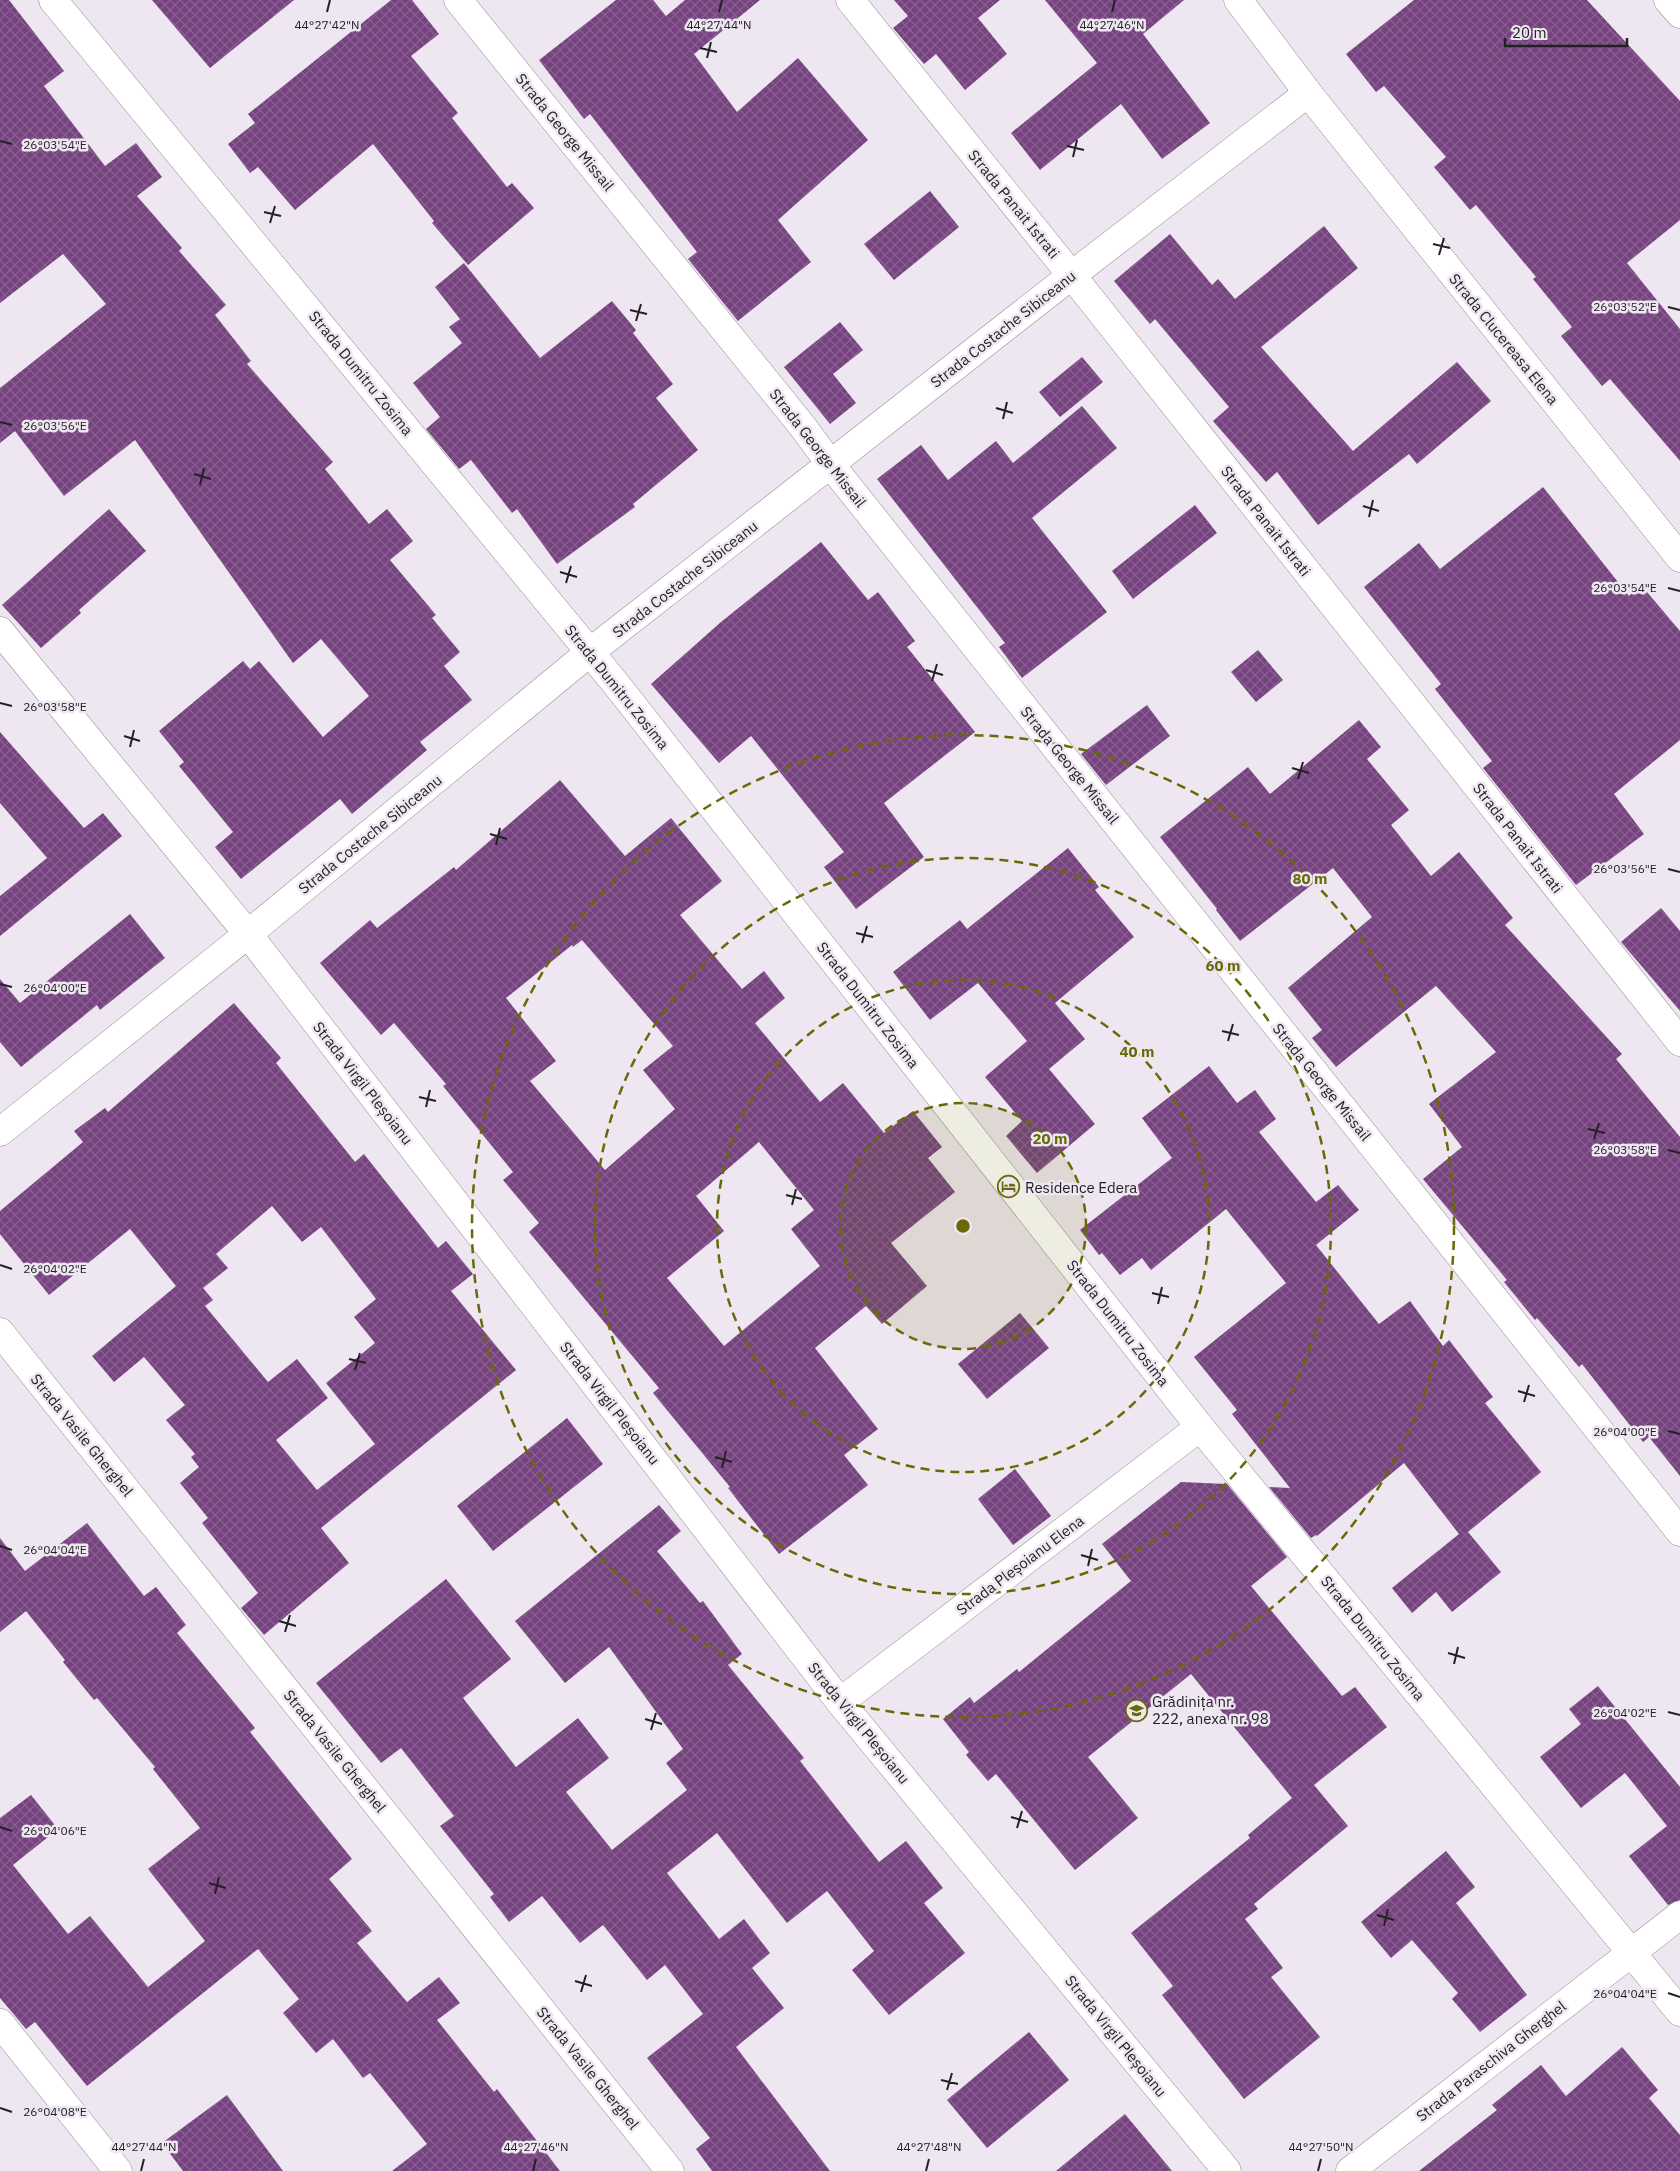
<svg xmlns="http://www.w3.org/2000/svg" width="1680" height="2171" font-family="'IBM Plex Sans',sans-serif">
	<defs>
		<pattern id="building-cross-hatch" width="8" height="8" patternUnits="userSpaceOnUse" patternTransform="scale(1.25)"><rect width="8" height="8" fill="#764280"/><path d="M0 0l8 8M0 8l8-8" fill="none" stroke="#88608f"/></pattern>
	</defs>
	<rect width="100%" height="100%" fill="#eee6f0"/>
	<g fill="url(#building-cross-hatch)" fill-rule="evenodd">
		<path d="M0 0H9L64 71 44 86 105 166 136 143 162 177 137 196 182 248 179 251 226 305 215 315 251 361 247 364 333 462 325 469 369 524 387 509 413 541 390 560 436 615 432 618 460 652 444 666 472 700 420 742 427 750 352 814 340 799 241 879 215 847 233 832 179 766 184 762 159 731 243 661 250 669 259 661 323 737 369 696 321 639 293 663 135 440 64 496 15 431 0 443V388L106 304 63 254 0 303Z"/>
		<path d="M152 0H294L210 68Z"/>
		<path d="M391 0H412L439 34 411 56 458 113 452 118 507 187 512 183 534 208 468 265 432 223 434 221 373 144 295 210 258 167 250 173 228 144 255 123 248 114Z"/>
		<path d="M616 0H653L666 16 685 0H760L694 54 737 112 798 58 868 140 778 220 811 262 738 321 688 259 697 252 590 114 584 119 539 60Z"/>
		<path d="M894 0H1000L978 18 1007 54 965 90 936 54 924 64 893 28 908 16Z"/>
		<path d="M1045 0H1184L1143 34 1210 123 1162 159 1121 104 1040 170 1011 133 1097 63Z"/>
		<path d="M1414 0H1587L1680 101V220L1627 263 1680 329V461L1610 379 1602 386 1561 336 1572 327 1533 279 1536 277 1476 205 1470 210 1434 167 1446 157 1384 86 1376 92 1346 54Z"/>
		<path d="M930 191 959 227 894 280 864 244Z"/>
		<path d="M1324 226 1358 268 1261 347 1353 451 1457 362 1491 401 1417 464 1409 454 1318 525 1277 472 1266 482 1213 421 1229 407 1155 319 1150 324 1114 281 1170 234 1212 285 1218 279 1235 299Z"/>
		<path d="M464 263 540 358 612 301 636 330 633 333 673 384 656 398 698 450 633 504 635 507 557 564 517 509 512 513 471 460 459 469 426 429 440 417 413 383 462 343 449 327 460 319 435 287Z"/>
		<path d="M840 322 863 350 833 374 856 403 830 424 784 367Z"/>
		<path d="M1082 357 1103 382 1060 417 1039 392Z"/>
		<path d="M1082 406 1117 448 1032 518 1107 612 1022 678 999 647 1005 643 877 479 921 445 948 480 996 441 1013 463Z"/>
		<path d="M1543 487 1629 596 1641 585 1680 631V740L1614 794 1644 834 1576 885 1483 768 1492 761 1435 689 1441 684 1364 587 1419 543 1440 569Z"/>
		<path d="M1195 505 1217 533 1133 599 1112 571Z"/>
		<path d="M109 509 146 551 79 610 81 613 41 648 2 605Z"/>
		<path d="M821 542 868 600 878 592 915 641 907 647 975 732 884 803 924 857 856 909 824 867 844 852 751 736 719 763 651 684 721 622Z"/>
		<path d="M1258 650 1283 680 1256 702 1231 672Z"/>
		<path d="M1147 705 1170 736 1106 785 1081 754Z"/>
		<path d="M1359 720 1381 747 1367 759 1409 810 1391 825 1431 876 1459 852 1513 918 1505 925 1622 1054 1616 1059 1680 1137V1476L1649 1437 1643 1442 1582 1364 1579 1367 1537 1318 1535 1320 1504 1282 1507 1280 1423 1179 1462 1147 1429 1104 1496 1052 1436 986 1336 1067 1312 1038 1322 1030 1288 988 1372 917 1333 868 1240 941 1216 910 1217 909 1160 837 1248 767 1270 794Z"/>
		<path d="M0 732 84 828 103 813 122 836 0 936V896L47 858 0 803Z"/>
		<path d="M560 780 625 856 671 818 722 881 680 915 742 989 764 971 785 998 755 1023 820 1102 843 1083 884 1133 913 1111 942 1147 928 1158 955 1192 891 1243 927 1286 882 1324 866 1306 815 1348 878 1429 844 1455 868 1485 779 1554 728 1488 730 1487 653 1393 659 1388 529 1232 539 1223 503 1180 513 1172 443 1086 446 1084 394 1023 381 1035 320 963 370 920 377 928 454 867 456 870ZM582 940 673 1046 643 1070 675 1109 605 1170 530 1081 556 1061 506 998 572 945 573 947ZM759 1142 814 1210 791 1229 820 1266 724 1346 667 1278 724 1231 696 1196Z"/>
		<path d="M1068 848 1099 887 1095 890 1134 937 1055 1003 1085 1039 1049 1069 1095 1124 1037 1173 1006 1136 1022 1121 985 1077 1027 1041 978 983 930 1020 893 972 960 920 967 929Z"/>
		<path d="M1661 908 1680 931V1011L1621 942Z"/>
		<path d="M130 914 165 958 100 1010 97 1005 21 1067 0 1042V979L20 1003Z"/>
		<path d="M234 1003 281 1058 276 1063 355 1162 364 1154 438 1248 446 1241 473 1274 451 1291 516 1370 321 1528 349 1563 264 1635 241 1608 258 1593 202 1523 208 1518 180 1483 199 1467 191 1457 195 1454 166 1420 185 1405 144 1357 114 1382 92 1356 176 1286 130 1229 49 1295 0 1234V1211L83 1142 74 1131 105 1108 108 1112ZM272 1206 302 1242 321 1227 376 1299 354 1317 375 1343 326 1383 375 1444 317 1490 276 1440 328 1398 297 1359 268 1382 205 1306 213 1300 203 1288 228 1268 216 1254Z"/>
		<path d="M1209 1066 1237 1103 1255 1090 1276 1119 1259 1132 1316 1202 1338 1185 1359 1210 1316 1245 1379 1324 1410 1301 1443 1346 1449 1340 1493 1397 1485 1403 1541 1472 1468 1532 1501 1572 1452 1612 1436 1592 1412 1613 1392 1588 1459 1534 1404 1463 1317 1536 1316 1535 1311 1538 1269 1487 1290 1488 1232 1414 1237 1410 1194 1357 1286 1283 1230 1214 1226 1209 1151 1270 1142 1258 1120 1275 1102 1253 1099 1255 1080 1230 1172 1158 1142 1118Z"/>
		<path d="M1020 1313 1049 1348 987 1399 958 1364Z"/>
		<path d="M567 1418 603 1464 493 1551 457 1506Z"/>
		<path d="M1015 1469 1051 1516 1013 1545 978 1499Z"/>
		<path d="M1181 1482 1227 1484 1287 1557 1251 1586 1342 1696 1355 1687 1387 1727 1314 1785 1348 1826 1254 1904 1258 1909 1245 1919 1283 1968 1271 1977 1320 2037 1244 2099 1162 1995 1173 1986 1131 1933 1250 1838 1248 1835 1292 1798 1191 1674 1088 1757 1138 1818 1075 1870 996 1774 988 1781 966 1755 969 1752 943 1719 970 1697 974 1703 1017 1669 1019 1672 1131 1581 1102 1544Z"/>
		<path d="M659 1505 681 1531 657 1551 700 1603 703 1601 742 1654 728 1665 804 1758 800 1761 879 1862 906 1841 943 1888 924 1903 965 1953 889 2015 852 1970 874 1951 827 1891 787 1923 717 1833 667 1873 719 1939 744 1919 770 1953 752 1968 784 2008 736 2047 830 2171H712L696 2149 710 2138 647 2058 703 2014 665 1965 647 1980 603 1925 580 1943 542 1896 509 1922 490 1897 494 1894 440 1826 454 1816 401 1748 381 1763 316 1683 446 1579 511 1659 463 1698 516 1767 578 1718 609 1758 566 1792 612 1850 687 1790 666 1763 683 1749 609 1647 565 1683 515 1621Z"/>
		<path d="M87 1523 144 1596 156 1587 186 1625 177 1633 255 1728 250 1732 352 1859 329 1879 372 1931 357 1943 407 2002 439 1977 460 2003 437 2020 494 2092 497 2089 560 2171H392L427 2144 370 2073 363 2078 333 2039 316 2053 283 2013 299 1999 258 1949 87 2086 35 2022 26 2029 0 1998V1818L31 1795 58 1829 13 1865 68 1934 90 1916 148 1987 205 1941 148 1869 200 1828 153 1769 155 1767 97 1698 94 1700 63 1662 65 1660 26 1611 0 1632V1538L25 1571Z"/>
		<path d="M1598 1686 1680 1787V1900L1668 1905 1629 1856 1667 1826 1625 1773 1581 1808 1540 1757 1581 1724 1569 1709Z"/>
		<path d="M1446 1851 1475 1887 1456 1903 1527 1995 1480 2032 1452 1999 1458 1993 1412 1940 1391 1958 1361 1922Z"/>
		<path d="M1029 2032 1069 2080 987 2148 947 2100Z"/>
		<path d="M1622 2047 1658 2090 1649 2098 1680 2135V2171H1419L1497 2110 1492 2105 1541 2065 1566 2096Z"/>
		<path d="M227 2095 283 2171H183L162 2143Z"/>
		<path d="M1125 2114 1172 2171H1056Z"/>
	</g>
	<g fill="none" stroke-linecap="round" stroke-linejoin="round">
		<defs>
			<g id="minor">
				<path d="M53 0 616 684 1200 1427 1680 2012"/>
				<path d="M458 0 803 427 831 465 1680 1532"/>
				<path d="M850 0 1093 302 1680 1042"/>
				<path d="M1238 0 1308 93 1680 558"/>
				<path d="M0 631 248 934 840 1702 1227 2171"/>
				<path d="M0 1132 248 934 590 652 1072 275 1308 93"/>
				<path d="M0 1332 670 2171"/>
				<path d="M840 1702 1200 1427"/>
				<path d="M0 2023 118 2171"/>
				<path d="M1350 2171 1680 1915"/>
			</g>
			<path id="tertiary" d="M1668 0 1680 14"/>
		</defs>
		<use href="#minor" stroke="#958e97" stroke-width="29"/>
		<use href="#tertiary" stroke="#958e97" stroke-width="29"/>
		<use href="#minor" stroke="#fff" stroke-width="28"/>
		<use href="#tertiary" stroke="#fff" stroke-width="28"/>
	</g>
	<path fill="none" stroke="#232124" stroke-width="2" d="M327 12 330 0M719 12 722 0M1112 12 1115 0M700 48 717 52M707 58 711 42M0 141 12 144M1067 146 1084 150M1073 157 1077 140M264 212 281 216M270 223 275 206M1433 244 1450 248M1439 255 1444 238M1668 307 1680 310M630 310 647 314M636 321 641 304M996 408 1013 413M1003 419 1007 402M0 422 12 425M194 474 211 479M200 485 204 468M1363 506 1379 511M1369 517 1373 500M560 572 577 577M566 583 571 566M1668 588 1680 591M926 670 943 675M932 681 937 664M0 703 12 706M124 736 140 741M130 747 134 730M1292 768 1309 773M1298 779 1303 762M490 834 507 839M496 845 500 828M1668 869 1680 872M856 933 873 937M862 943 867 926M0 984 12 987M1222 1031 1239 1035M1228 1041 1233 1024M419 1097 436 1101M426 1107 430 1090M1588 1129 1605 1133M1594 1139 1599 1123M1668 1150 1680 1153M786 1195 802 1199M792 1205 796 1189M0 1265 12 1269M1152 1293 1169 1297M1158 1304 1162 1287M349 1359 366 1363M355 1370 360 1353M1518 1391 1535 1396M1524 1402 1529 1385M1668 1431 1680 1434M715 1457 732 1462M722 1468 726 1451M0 1546 12 1550M1081 1555 1098 1560M1088 1566 1092 1549M279 1621 296 1626M285 1632 290 1615M1448 1653 1465 1658M1454 1664 1458 1647M1668 1712 1680 1715M645 1719 662 1724M651 1730 656 1713M1011 1817 1028 1822M0 1827 12 1831M1017 1828 1022 1811M209 1883 226 1888M215 1894 219 1877M1377 1915 1394 1920M1384 1926 1388 1909M575 1981 592 1986M581 1992 586 1975M1668 1993 1680 1997M941 2080 958 2084M947 2090 952 2073M0 2108 12 2112M141 2171 144 2159M533 2171 536 2159M926 2171 929 2159M1318 2171 1321 2159"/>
	<circle cx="963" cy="1226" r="123" fill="#696905" fill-opacity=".12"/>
	<g fill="none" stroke="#696905" stroke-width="2.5" stroke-dasharray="9 6">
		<circle cx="963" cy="1226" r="123"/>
		<circle cx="963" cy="1226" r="246"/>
		<circle cx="963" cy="1226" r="368"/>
		<circle cx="963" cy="1226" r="491"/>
	</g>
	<defs>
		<symbol id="hotel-ring" viewBox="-11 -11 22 22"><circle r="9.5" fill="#eee6f0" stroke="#696905" stroke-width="1.5"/><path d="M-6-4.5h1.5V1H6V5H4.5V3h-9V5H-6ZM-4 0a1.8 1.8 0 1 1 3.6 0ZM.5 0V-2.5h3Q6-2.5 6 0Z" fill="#696905"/></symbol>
		<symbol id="school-ring" viewBox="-11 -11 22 22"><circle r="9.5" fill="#eee6f0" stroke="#696905" stroke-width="1.5"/><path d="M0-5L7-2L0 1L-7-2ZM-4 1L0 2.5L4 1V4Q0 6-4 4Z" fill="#696905"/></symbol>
	</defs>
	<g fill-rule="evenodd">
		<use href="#hotel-ring" x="996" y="1174" width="25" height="25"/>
		<use href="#school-ring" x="1124" y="1698" width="25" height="25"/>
	</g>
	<g text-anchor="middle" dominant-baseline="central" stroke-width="5" stroke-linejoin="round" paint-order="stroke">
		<g font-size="15" fill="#232124" stroke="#eee6f0">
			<text transform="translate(565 132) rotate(51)">Strada George Missail</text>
			<text transform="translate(1014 204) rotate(51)">Strada Panait Istrati</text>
			<text transform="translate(1003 329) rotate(-38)">Strada Costache Sibiceanu</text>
			<text transform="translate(1504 339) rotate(51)">Strada Clucereasa Elena</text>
			<text transform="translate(361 373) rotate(51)">Strada Dumitru Zosima</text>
			<text transform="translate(818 448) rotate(52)">Strada George Missail</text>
			<text transform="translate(1266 521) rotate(52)">Strada Panait Istrati</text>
			<text transform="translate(685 579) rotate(-38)">Strada Costache Sibiceanu</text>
			<text transform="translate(617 687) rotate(51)">Strada Dumitru Zosima</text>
			<text transform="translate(1070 765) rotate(51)">Strada George Missail</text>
			<text transform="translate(370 834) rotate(-39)">Strada Costache Sibiceanu</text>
			<text transform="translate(1518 838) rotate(52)">Strada Panait Istrati</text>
			<text transform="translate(868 1005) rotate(52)">Strada Dumitru Zosima</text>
			<text transform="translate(1322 1082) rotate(51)">Strada George Missail</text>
			<text transform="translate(363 1083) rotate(52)">Strada Virgil Pleșoianu</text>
			<text transform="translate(1118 1323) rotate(52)">Strada Dumitru Zosima</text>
			<text transform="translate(610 1403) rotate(52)">Strada Virgil Pleșoianu</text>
			<text transform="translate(82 1435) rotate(51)">Strada Vasile Gherghel</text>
			<text transform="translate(1020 1565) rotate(-37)">Strada Pleșoianu Elena</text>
			<text transform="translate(1373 1638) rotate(51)">Strada Dumitru Zosima</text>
			<text transform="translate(859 1723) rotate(51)">Strada Virgil Pleșoianu</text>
			<text transform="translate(335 1751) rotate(51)">Strada Vasile Gherghel</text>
			<text transform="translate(1116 2036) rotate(51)">Strada Virgil Pleșoianu</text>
			<text transform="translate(1491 2061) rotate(-38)">Strada Paraschiva Gherghel</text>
			<text transform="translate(588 2068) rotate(51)">Strada Vasile Gherghel</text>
		</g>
		<g font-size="15" fill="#232124" stroke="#eee6f0" text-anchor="start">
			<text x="1025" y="1187">Residence Edera</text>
			<text x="1152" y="1701">Grădinița nr.<tspan x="1152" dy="17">222, anexa nr. 98</tspan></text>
		</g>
	</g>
	<g font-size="12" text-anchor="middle" fill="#232124" stroke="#eee6f0" stroke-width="5" stroke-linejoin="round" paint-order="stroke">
		<text x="327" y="29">44°27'42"N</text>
		<text x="719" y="29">44°27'44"N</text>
		<text x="1112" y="29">44°27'46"N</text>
		<text x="55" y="149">26°03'54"E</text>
		<text x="1625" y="311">26°03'52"E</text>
		<text x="55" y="430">26°03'56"E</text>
		<text x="1625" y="592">26°03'54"E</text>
		<text x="55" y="711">26°03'58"E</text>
		<text x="1625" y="873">26°03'56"E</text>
		<text x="55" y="992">26°04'00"E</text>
		<text x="1625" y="1154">26°03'58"E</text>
		<text x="55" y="1273">26°04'02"E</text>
		<text x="1625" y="1436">26°04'00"E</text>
		<text x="55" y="1554">26°04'04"E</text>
		<text x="1625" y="1717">26°04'02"E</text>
		<text x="55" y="1835">26°04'06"E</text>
		<text x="1625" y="1998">26°04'04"E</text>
		<text x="55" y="2116">26°04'08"E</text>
		<text x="144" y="2151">44°27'44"N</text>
		<text x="536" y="2151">44°27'46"N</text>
		<text x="929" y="2151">44°27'48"N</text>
		<text x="1321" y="2151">44°27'50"N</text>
	</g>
	<circle cx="963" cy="1226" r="8" fill="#696905" stroke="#eee6f0" stroke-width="2.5"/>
	<g font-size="15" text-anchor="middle" font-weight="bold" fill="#696905" stroke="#eee6f0" stroke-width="5" stroke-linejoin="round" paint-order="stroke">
		<text x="1310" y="884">80 m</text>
		<text x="1223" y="971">60 m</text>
		<text x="1137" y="1057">40 m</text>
		<text x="1050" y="1144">20 m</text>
	</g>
	<path d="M1505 38v8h122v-8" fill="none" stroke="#232124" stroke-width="2.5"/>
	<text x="1512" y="38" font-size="15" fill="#232124" stroke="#eee6f0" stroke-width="4" paint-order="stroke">20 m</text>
</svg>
